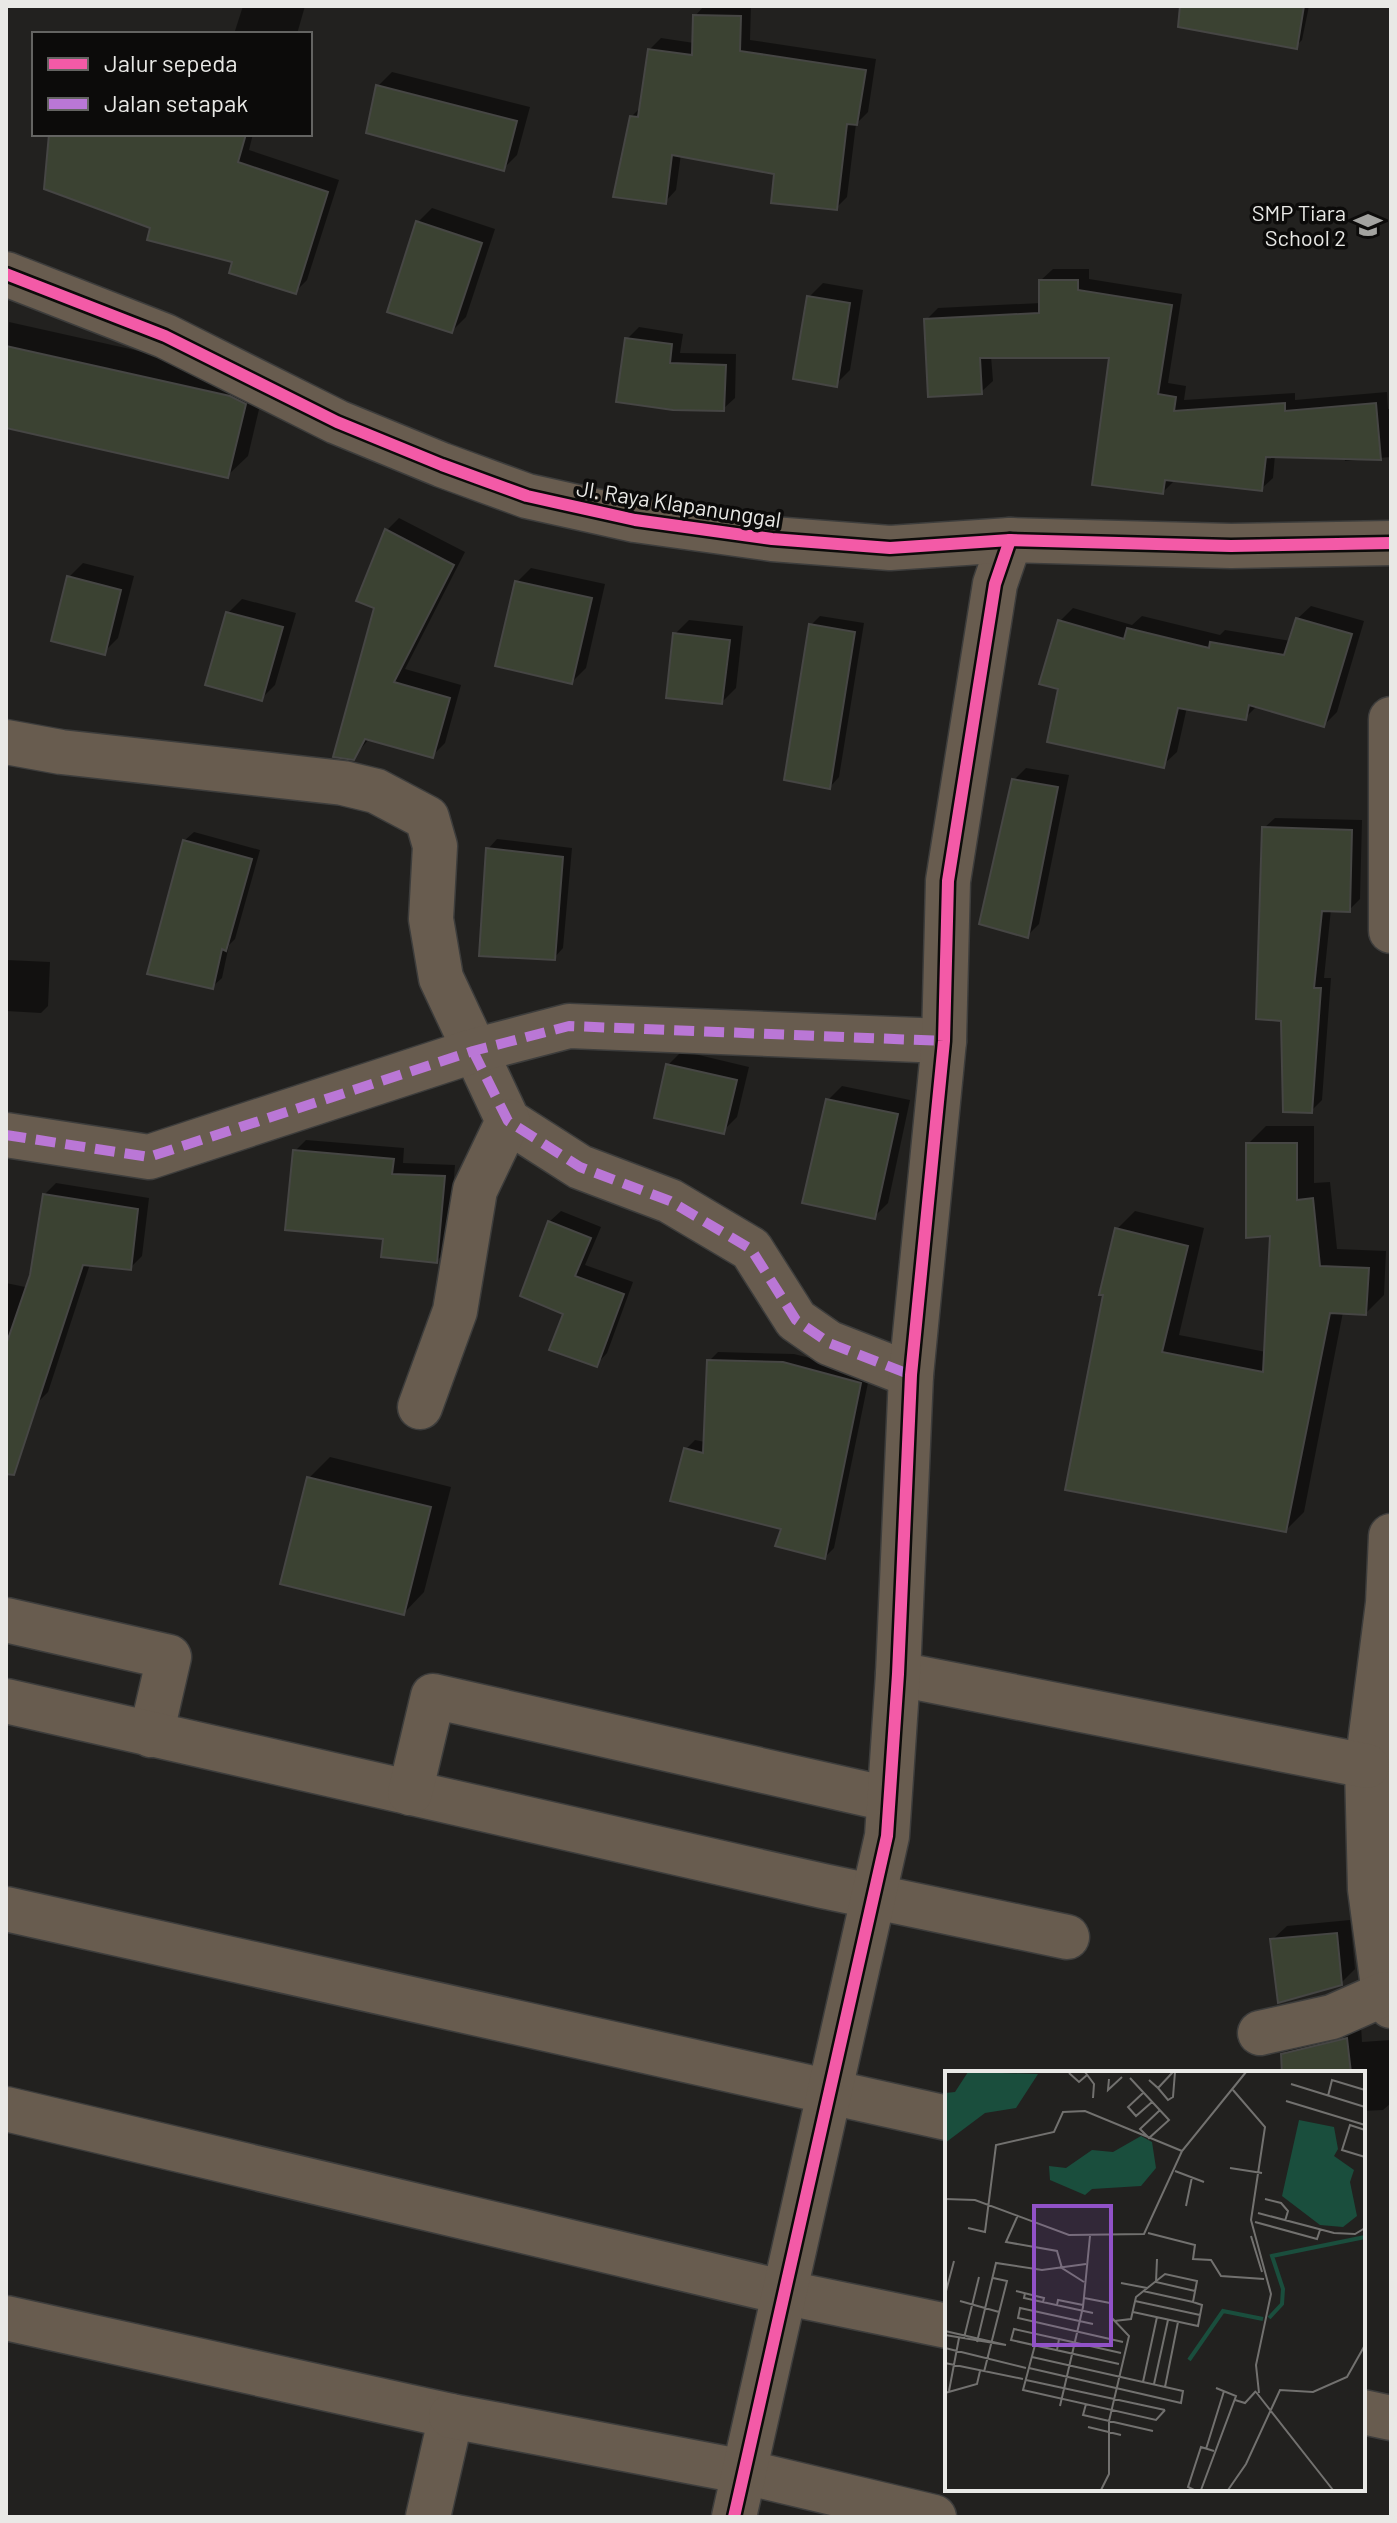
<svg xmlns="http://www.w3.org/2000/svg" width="1397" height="2523" font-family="Barlow,sans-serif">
	<rect width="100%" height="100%" fill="#22211f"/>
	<g fill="#0007">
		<path d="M243 6H305L297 34H234Z"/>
		<path d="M704 6H751L750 40 876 59 868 112 856 124 847 197 836 208 777 173 681 154 676 190 665 202 631 117 642 106 650 49 661 38 694 43 695 16Z"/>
		<path d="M1254 6H1309L1302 40 1296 46Z"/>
		<path d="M392 72 530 107 517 155 503 169 378 86Z"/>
		<path d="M51 134H253L249 150 339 180 307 280 295 292 235 261 153 227Z"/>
		<path d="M432 208 495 229 466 317 452 331 418 222Z"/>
		<path d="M1053 269H1089V279L1182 294 1168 383 1186 386 1184 400 1295 393V400L1387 392 1388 409H1391V457L1345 461 1344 457 1275 455 1273 478 1261 489 1174 481 1163 492 1111 356H991L993 381 981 392 926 320 938 308 1041 303V280Z"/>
		<path d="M823 283 863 290 850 370 836 384 809 297Z"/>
		<path d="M9 322 251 376 265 384 248 456 227 476 6 426Z"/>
		<path d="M639 327 683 334 680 353 736 354 735 398 723 409 627 339Z"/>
		<path d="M399 518 465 552 405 669 461 685 445 743 432 756 369 739 353 758 386 531Z"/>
		<path d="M83 563 134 576 118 638 104 652 69 577Z"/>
		<path d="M531 568 605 584 586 668 572 682 517 582Z"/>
		<path d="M242 599 296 613 275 685 261 699 228 613Z"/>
		<path d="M1311 606 1364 621 1337 712 1324 725 1258 705 1245 718 1187 707 1177 752 1163 765 1060 688V621L1073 608 1132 625 1142 616 1220 635 1225 630 1291 641 1297 619Z"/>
		<path d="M820 616 864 623 839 777 830 787 811 625Z"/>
		<path d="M689 620 743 626 736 688 722 702 675 634Z"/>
		<path d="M1026 768 1069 775 1039 924 1027 936 1014 780Z"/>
		<path d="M1275 818 1362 820 1360 899 1349 910 1331 909 1324 978H1331L1322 1100 1311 1111 1283 1019 1264 828Z"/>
		<path d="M194 832 260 850 235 939 229 945 222 978 212 987 184 841Z"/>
		<path d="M497 839 572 848 563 948 554 958 488 849Z"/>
		<path d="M7 960 50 962 48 1006 41 1013 6 1011Z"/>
		<path d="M682 1051 749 1067 737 1117 723 1131 668 1065Z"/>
		<path d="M842 1086 910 1100 888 1203 874 1217 828 1100Z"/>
		<path d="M1266 1126H1314V1183L1330 1182 1337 1249 1386 1251 1384 1295 1366 1313 1343 1312 1304 1512 1286 1530 1067 1488 1117 1229 1135 1211 1204 1228 1179 1335 1266 1352 1272 1233 1248 1144Z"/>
		<path d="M306 1140 404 1148 403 1163 455 1165 448 1250 436 1261 295 1151Z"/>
		<path d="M56 1183 149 1198 142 1256 130 1268 90 1264 48 1392 36 1404 6 1394V1283L30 1288 44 1195Z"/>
		<path d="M561 1211 601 1227 585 1265 633 1282 607 1353 596 1365 565 1313 549 1222Z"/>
		<path d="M718 1352 794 1354 870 1373 834 1548 825 1557 686 1449 695 1440 705 1442 709 1361Z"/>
		<path d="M330 1457 451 1487 424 1592 404 1613 309 1478Z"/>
		<path d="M1350 1920 1355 1969 1341 1983 1272 1940 1287 1926Z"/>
		<path d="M1361 2025 1362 2042 1391 2040V2103L1383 2110 1363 2111V2073H1284L1283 2055 1297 2040Z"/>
	</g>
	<g fill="#3b4232" stroke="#464644" stroke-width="2">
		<path d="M1180 6H1304L1297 49 1178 27Z"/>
		<path d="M693 15 741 16 740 51 866 70 857 125 847 124 837 210 771 203 774 174 672 155 666 204 613 197 630 116 638 117 648 49 692 55Z"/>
		<path d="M376 85 517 121 504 171 366 133Z"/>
		<path d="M49 134H246L238 162 328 192 296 294 229 273 232 262 147 240 150 228 44 189Z"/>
		<path d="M416 221 482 243 452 333 387 312Z"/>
		<path d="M1039 280H1078V290L1172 305 1158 394 1176 397 1174 411 1285 403V411L1376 403 1381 460 1266 457 1262 491 1165 480 1163 494 1092 485 1109 358H980L982 394 928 397 924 319 1039 313Z"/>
		<path d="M807 296 850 303 837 387 793 379Z"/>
		<path d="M625 338 672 344 670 363 726 365 724 411 673 410 616 402Z"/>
		<path d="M6 346 230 396 246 404 228 478 6 428Z"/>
		<path d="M385 529 454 565 394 682 450 698 433 758 365 739 354 760 333 757 374 608 356 601Z"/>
		<path d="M67 576 121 590 105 655 51 641Z"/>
		<path d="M515 581 592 598 572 684 495 666Z"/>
		<path d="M226 612 283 627 262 701 205 685Z"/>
		<path d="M1296 618 1352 634 1324 727 1249 705 1246 720 1178 708 1164 768 1047 742 1058 689 1039 684 1058 620 1124 639 1127 628 1209 648 1210 642 1284 655Z"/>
		<path d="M809 624 855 632 830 789 784 780Z"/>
		<path d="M673 633 730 640 722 704 666 698Z"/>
		<path d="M1012 779 1058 787 1028 938 979 924Z"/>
		<path d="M1262 827 1352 830 1350 912 1322 911 1314 988H1321L1312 1113 1283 1112 1281 1021 1256 1019Z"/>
		<path d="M183 840 252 859 226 951 222 949 213 989 147 974Z"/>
		<path d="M486 848 563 857 555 960 479 956Z"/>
		<path d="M666 1064 737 1080 724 1134 654 1118Z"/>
		<path d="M826 1099 898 1114 875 1219 802 1203Z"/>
		<path d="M1246 1143H1297V1200L1313 1198 1320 1266 1369 1268 1366 1315 1330 1313 1286 1532 1065 1490 1103 1295H1099L1115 1228 1188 1246 1162 1352 1263 1372 1270 1236 1246 1238Z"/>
		<path d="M293 1150 394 1159 392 1174 445 1176 437 1263 381 1257 383 1239 285 1230Z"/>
		<path d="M43 1194 138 1209 131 1270 83 1265 14 1475 6 1474V1345L30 1275Z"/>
		<path d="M548 1221 591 1238 575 1276 624 1294 597 1367 549 1350 563 1314 520 1296Z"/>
		<path d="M707 1360 783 1362 861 1383 825 1559 775 1546 781 1529 670 1501 684 1448 703 1453Z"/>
		<path d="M307 1477 431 1507 404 1615 280 1584Z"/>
		<path d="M1337 1933 1342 1985 1278 2003 1270 1939Z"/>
		<path d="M1347 2038 1351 2073H1282L1281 2054Z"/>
	</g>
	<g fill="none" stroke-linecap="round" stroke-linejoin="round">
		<defs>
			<g id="minor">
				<path d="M1391 719V931"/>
				<path d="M6 742 61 752 343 783 376 791 427 818 435 846 431 919 441 978 508 1121 580 1167 670 1201 751 1249 796 1320 829 1343 911 1375"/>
				<path d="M6 1135 149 1157 473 1051 569 1026 944 1041"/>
				<path d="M420 1407 455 1311 475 1190 508 1121"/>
				<path d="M1391 1536 1388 1603 1367 1766 1370 1889 1384 1994 1391 2006"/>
				<path d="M6 1620 169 1657 151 1735"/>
				<path d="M898 1674 1367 1766"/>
				<path d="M6 1701 823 1886 1067 1937"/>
				<path d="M410 1793 433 1696 888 1799"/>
				<path d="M6 1909 947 2118"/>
				<path d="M1260 2033 1332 2017 1384 1994"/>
				<path d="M6 2109 782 2292 947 2326"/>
				<path d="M6 2318 451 2416 428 2517"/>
				<path d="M1363 2412 1391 2418"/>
				<path d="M451 2416 745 2472 934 2517"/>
				<path d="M734 2517 887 1836 898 1674 911 1375 944 1041 948 881 995 584 1010 540"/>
			</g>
			<path id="tertiary" d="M6 274 165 336 337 422 442 465 527 496 635 520 772 539 890 548 1010 540 1231 546 1391 543"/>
		</defs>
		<use href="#minor" stroke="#3d3d3c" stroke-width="47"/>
		<use href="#tertiary" stroke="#3d3d3c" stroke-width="47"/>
		<use href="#minor" stroke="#685c4f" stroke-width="44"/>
		<use href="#tertiary" stroke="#685c4f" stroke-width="44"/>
		<g stroke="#ba77d6" stroke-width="10" stroke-dasharray="20 10" stroke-linecap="butt">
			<path d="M473 1051 508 1121 580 1167 670 1201 751 1249 796 1320 829 1343 911 1375"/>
			<path d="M6 1135 149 1157 473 1051 569 1026 944 1041"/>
		</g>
		<defs>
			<g id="cycleway">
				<path d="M6 274 165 336 337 422 442 465 527 496 635 520 772 539 890 548 1010 540 1231 546 1391 543"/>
				<path d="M734 2517 887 1836 898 1674 911 1375 944 1041 948 881 995 584 1010 540"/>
			</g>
		</defs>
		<use href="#cycleway" stroke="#0c0b0a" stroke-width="17"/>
		<use href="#cycleway" stroke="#f35aa7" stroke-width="12"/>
	</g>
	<defs>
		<symbol id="school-bare" viewBox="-9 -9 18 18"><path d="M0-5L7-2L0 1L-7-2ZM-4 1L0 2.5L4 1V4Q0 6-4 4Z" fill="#a3a3a0" stroke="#0c0b0a" stroke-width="2.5" paint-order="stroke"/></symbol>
	</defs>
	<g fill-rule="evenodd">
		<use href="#school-bare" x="1348" y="205" width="40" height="40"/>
	</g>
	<g text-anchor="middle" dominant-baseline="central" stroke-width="7" stroke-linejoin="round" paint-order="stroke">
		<g font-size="22" fill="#e9e9e6" stroke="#0c0b0a" text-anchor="end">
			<text x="1346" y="212">SMP Tiara<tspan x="1346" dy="25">School 2</tspan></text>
		</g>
		<g font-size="22" fill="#e9e9e6" stroke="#0c0b0a">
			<text transform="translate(679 503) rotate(9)">Jl. Raya Klapanunggal</text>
		</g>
	</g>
	<g transform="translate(945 2071)">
		<rect width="420" height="420" fill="#22211f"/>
		<path d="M23 1 93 3 71 37 40 42 0 72V22L10 21ZM354 49 389 56 393 78 389 85 409 99 405 111 412 145 398 156 375 154 337 125ZM196 65 207 71 211 97 196 115 147 118 140 124 105 109 104 95 121 97 147 79 168 81Z" fill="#1a4e3d"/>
		<path fill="none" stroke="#1a4e3d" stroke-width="4" d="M324 247 337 233 338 218 327 185 420 166M244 289 278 240 318 248"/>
		<path fill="none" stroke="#72716f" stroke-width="2" d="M140 1 149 13 148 27M124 2 134 11 142 4M185 7 224 49 204 67 195 58 215 39M164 8 163 19 177 6M204 9 213 17 228 1M346 13 420 36M213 17 223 29 228 26 230 1M288 19 320 56 306 149 326 223 311 294 314 322M198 22 183 36 191 45 207 31M383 25 387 9 420 19M341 30 420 54M420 59 405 54 397 79 420 86M285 97 317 102M230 100 259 111M0 128 30 129 124 164 199 163 237 80 301 1M320 128 336 132 343 140 340 150M241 135 247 106M313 142 389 162 410 163 420 157M73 144 61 171 112 180 117 197 139 211M310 151 372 168 375 159M23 157 40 161 51 74 109 61 118 41 140 40 237 80M203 162 250 174 248 188 266 189 276 205 319 208M306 165 317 201M212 188 211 211 250 220M176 212 202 217M71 220 99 227 98 231M198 220 248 231M80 222 79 227 148 242M0 224 9 190M139 227 165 232M15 230 54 241M190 230 255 244M112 234 113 229 138 234M169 250 186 248 191 226 220 203 252 210 248 231 257 234 253 255 188 241M148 253 75 237 73 247 178 271M0 260 61 274 0 264M19 267 34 206M114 268 176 282M32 271 51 192 97 199 141 193M90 274 78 319 211 349 220 339M0 277 81 297M112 279 114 268 69 258 66 269 174 293M0 292 78 308M84 297 236 332 238 320 87 286M39 301 62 210 48 207M81 309 220 339M198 311 212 246M209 313 223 249M220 316 233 251M4 320 14 267M311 321 388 419M0 322 32 313 35 300M290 329 300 332 311 320M141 333 138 344 208 360M115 335 138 236 145 165M143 356 176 364M261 378 279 320M156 419 164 403V350L184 265 165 245 166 165M249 419 243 416 256 376 269 380M256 419 291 325 271 317M283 419 301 393 335 319 368 321 402 306 420 274"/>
		<path fill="#9152c7" fill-opacity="0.15" stroke="#9152c7" stroke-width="4" d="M89 135H166V274H89Z"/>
		<rect width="420" height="420" fill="none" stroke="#e9e9e6" stroke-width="4"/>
	</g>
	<rect width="1397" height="2523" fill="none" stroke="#e9e9e6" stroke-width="16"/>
	<rect x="32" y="32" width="280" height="104" fill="#0c0b0a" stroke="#646462" stroke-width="2"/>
	<rect x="48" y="58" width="40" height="12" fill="#f35aa7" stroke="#646462" stroke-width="2"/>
	<text x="104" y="72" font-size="24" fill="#e9e9e6">Jalur sepeda</text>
	<rect x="48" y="98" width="40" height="12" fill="#ba77d6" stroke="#646462" stroke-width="2"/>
	<text x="104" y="112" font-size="24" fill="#e9e9e6">Jalan setapak</text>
</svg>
